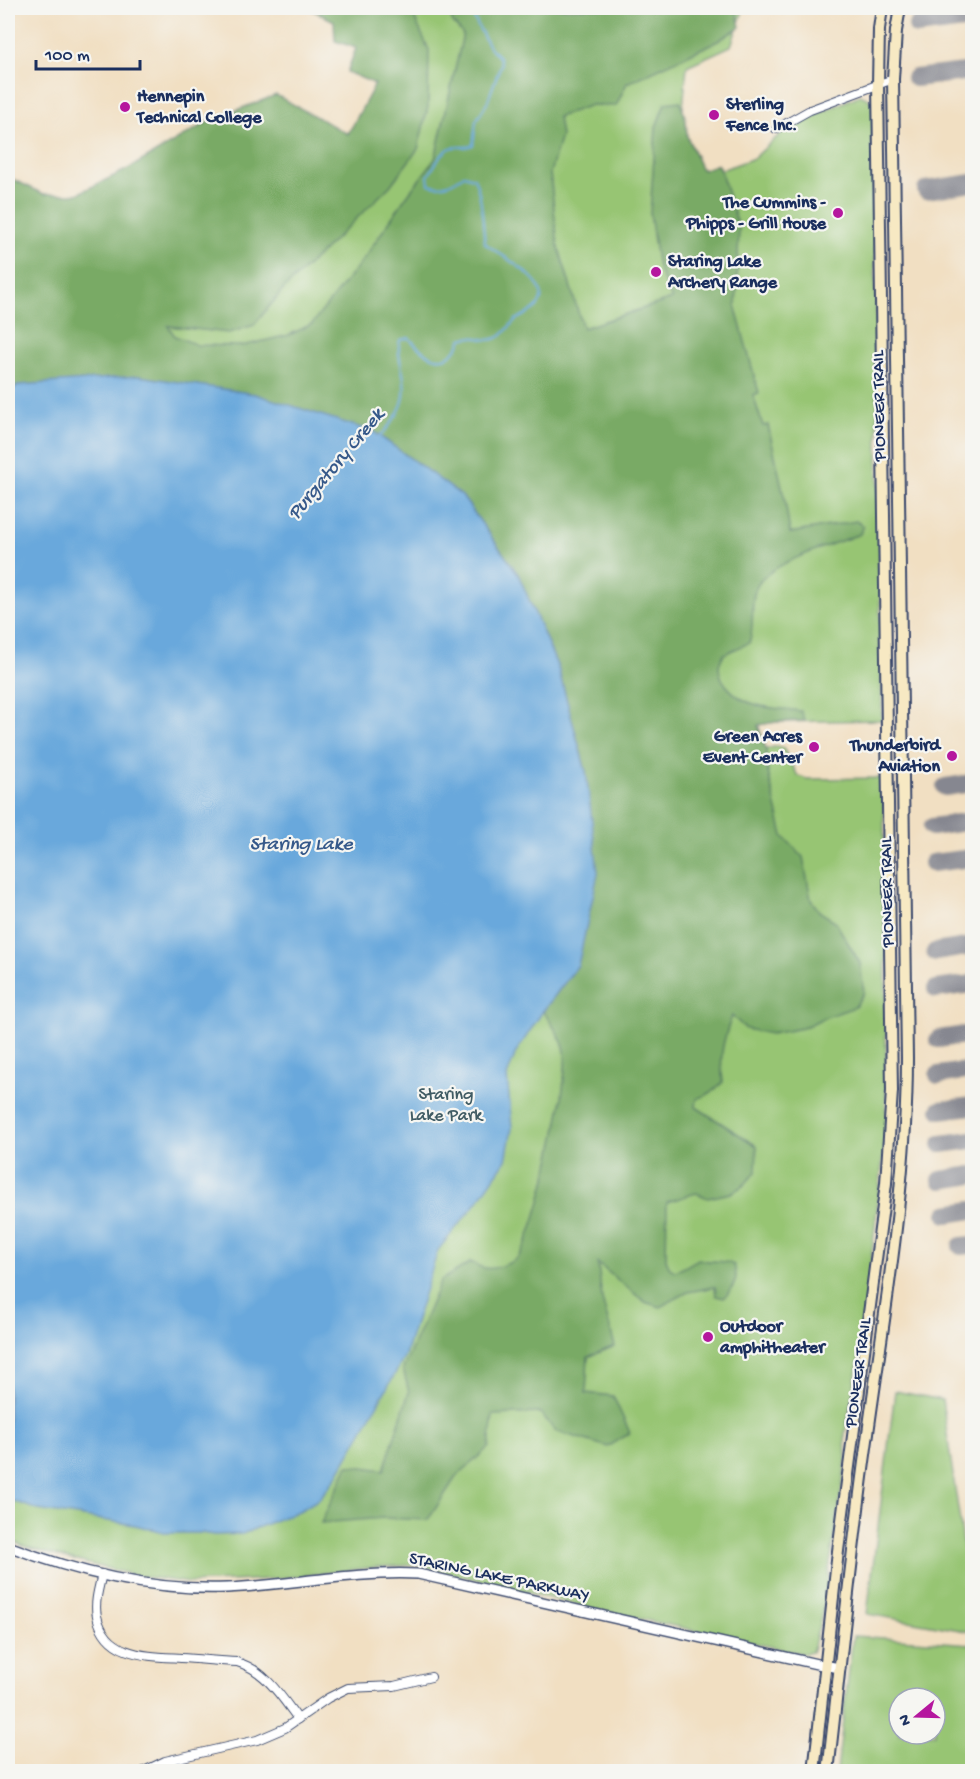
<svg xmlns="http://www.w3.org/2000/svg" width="980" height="1779" font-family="'Gochi Hand',sans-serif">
	<rect width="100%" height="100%" fill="#f6f6f2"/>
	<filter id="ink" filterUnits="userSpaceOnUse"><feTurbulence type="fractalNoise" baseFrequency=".0167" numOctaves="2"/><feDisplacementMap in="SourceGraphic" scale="12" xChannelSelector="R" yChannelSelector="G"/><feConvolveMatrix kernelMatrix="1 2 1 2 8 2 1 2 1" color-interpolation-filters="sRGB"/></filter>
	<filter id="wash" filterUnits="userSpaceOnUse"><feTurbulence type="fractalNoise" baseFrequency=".008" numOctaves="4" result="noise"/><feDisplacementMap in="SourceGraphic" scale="24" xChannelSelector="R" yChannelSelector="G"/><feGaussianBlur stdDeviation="1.35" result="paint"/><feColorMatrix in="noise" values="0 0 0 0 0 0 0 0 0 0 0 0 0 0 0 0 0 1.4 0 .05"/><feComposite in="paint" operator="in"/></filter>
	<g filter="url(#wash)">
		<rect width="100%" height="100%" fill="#f1dfc2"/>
		<g fill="#97c573" stroke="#597a68" stroke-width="1.5" fill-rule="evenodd">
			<path d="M331 8H744L731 46 687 66 681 129 689 172 710 174 754 158 787 128 860 95 869 99 873 106 882 720 776 722 758 725 766 749 778 746 783 748 798 776 807 779 883 778 886 928V1131L861 1348 845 1433 846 1461 823 1609 814 1646 812 1652 805 1654 589 1608 418 1565 377 1567 273 1579 190 1583 138 1576 65 1558 23 1546 8 1539V232L334 149 389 82Z"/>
			<path d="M895 1391 942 1400 972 1603V1632L867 1614Z"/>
			<path d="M853 1636 972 1644V1771H837ZM899 1698H935V1734H899Z"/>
		</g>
		<path fill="#79aa65" stroke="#4a6c62" stroke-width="1.5" d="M308 8H410L429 50 428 107 418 149 390 186 283 290 254 325 229 333 168 326 175 336 197 345 242 346 289 335 312 324 365 257 406 197 435 159 463 34 453 23 447 8H736L740 27 718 41 627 83 616 106 591 105 558 117 561 136 550 173 558 245 583 328 672 299 658 268 650 214 656 127 665 103 680 101 686 120 687 136 702 170 718 164 739 228 736 309 759 393 753 395 763 426 768 425 785 500 790 533 856 521 864 526 860 534C835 544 774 561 759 583 748 597 756 626 749 643L724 654C722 658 719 662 719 667 719 684 739 700 754 704 768 709 786 709 801 711L805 721 776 722 758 725 766 750 767 768 783 836 803 857 811 900 820 912 835 921 860 963 864 992 855 1007 823 1018 803 1028 771 1034 746 1029 732 1016C723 1041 719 1055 723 1082L712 1092 697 1099 696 1107 757 1146 756 1172 743 1186 731 1193 708 1198 696 1193 667 1202 666 1259 669 1267 674 1271C683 1270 691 1262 699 1259 714 1264 720 1258 734 1265 739 1279 734 1287 724 1298L716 1296 715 1287 688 1292 660 1307 645 1302 598 1264 602 1299 615 1346 588 1357 586 1393 613 1396 630 1433 608 1447 555 1431 541 1413 493 1415 489 1447 456 1477 428 1520 383 1518 321 1523 348 1465 384 1470 409 1392 403 1369 441 1280 471 1262C475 1264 479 1267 484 1268 493 1270 511 1264 518 1257 538 1235 572 1075 564 1047 560 1035 550 1022 543 1011L578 965 586 772 558 668 518 574 462 496 374 432 20 385 8 391V177L44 194H77L128 169 211 120 276 95 348 134 375 84 347 72 356 48 335 41 334 21Z"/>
		<path fill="#69a8dc" stroke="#426c9d" stroke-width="1.5" d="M139 376 255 394 374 432 462 496 518 574 558 668 586 772 598 873 578 965 543 1011 516 1052 507 1076 512 1128 506 1160 478 1201 438 1250 404 1358 336 1477 319 1499 301 1510 242 1534 215 1535 202 1533H168L135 1525 38 1510 8 1499V391L20 385Z"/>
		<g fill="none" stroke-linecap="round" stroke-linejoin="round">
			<path stroke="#69a8dc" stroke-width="2" d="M379 438C399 414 410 401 402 369 400 359 397 350 400 340L409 338C427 358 447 371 462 339 478 333 483 344 497 338 505 335 510 324 517 319 526 314 539 309 541 299 547 278 498 255 485 243 482 221 483 198 474 178L464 175C453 183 442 189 429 184L428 176C434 167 442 149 454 147 462 146 464 149 473 145L476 121 487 103 501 64 499 57 489 47 473 16 474 9 476 8"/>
			<g stroke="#868790" stroke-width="18">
				<path d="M917 26 972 19"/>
				<path d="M915 78 972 71"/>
				<path d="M926 190 972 183"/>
				<path d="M945 787 972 783"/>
				<path d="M932 827 972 821"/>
				<path d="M932 863 972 858"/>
				<path d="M935 952 972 946"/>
				<path d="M936 989 972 984"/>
				<path d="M938 1039 972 1034"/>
				<path d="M938 1075 972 1070"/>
				<path d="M940 1110 972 1106"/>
				<path d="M941 1144 972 1140"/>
				<path d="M941 1180 972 1175"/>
				<path d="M947 1214 972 1210"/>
				<path d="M961 1246 972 1245"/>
			</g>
		</g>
	</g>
	<g filter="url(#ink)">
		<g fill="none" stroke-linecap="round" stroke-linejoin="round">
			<defs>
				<g id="minor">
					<path d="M776 129 810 110 893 79"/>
					<path d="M102 1574C99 1587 94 1603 97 1616 106 1657 147 1656 181 1658 199 1659 218 1661 237 1662 265 1670 281 1696 298 1719"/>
					<path d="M142 1772 165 1761 257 1740 285 1728 328 1698 348 1688 394 1686 431 1677"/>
				</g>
				<path id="tertiary" d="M8 1546C76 1572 152 1591 227 1588 290 1585 354 1571 418 1574L817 1664 840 1668"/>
				<g id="secondary">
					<path d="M814 1772 838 1551 886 1183 892 1091 878 84 879 29 882 8"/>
					<path d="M828 1772C841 1659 852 1545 868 1433 885 1309 907 1184 907 1058L893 79 896 31 900 8"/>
				</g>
			</defs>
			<use href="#minor" stroke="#3b496d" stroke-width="10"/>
			<use href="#tertiary" stroke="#3b496d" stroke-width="12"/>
			<use href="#secondary" stroke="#3b496d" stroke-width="14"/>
			<use href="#minor" stroke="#fff" stroke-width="8"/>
			<use href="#tertiary" stroke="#fff" stroke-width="9"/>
			<use href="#secondary" stroke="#f7e9c3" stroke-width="10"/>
		</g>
	</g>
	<g fill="#b5179e" stroke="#f6f6f2" stroke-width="2">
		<circle cx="125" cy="107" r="6"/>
		<circle cx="714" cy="115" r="6"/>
		<circle cx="838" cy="213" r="6"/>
		<circle cx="656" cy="272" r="6"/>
		<circle cx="814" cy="747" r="6"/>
		<circle cx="952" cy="756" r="6"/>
		<circle cx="708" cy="1337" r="6"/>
	</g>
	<g text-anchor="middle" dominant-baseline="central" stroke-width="4.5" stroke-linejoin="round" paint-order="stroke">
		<g font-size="18" font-weight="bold" fill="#1b2f5e" stroke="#f6f6f2" text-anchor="start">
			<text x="137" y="97">Hennepin<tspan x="137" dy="21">Technical College</tspan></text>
			<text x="726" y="105">Sterling<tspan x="726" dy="21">Fence Inc.</tspan></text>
			<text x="826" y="203" text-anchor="end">The Cummins -<tspan x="826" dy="21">Phipps - Grill House</tspan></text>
			<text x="668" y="262">Staring Lake<tspan x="668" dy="21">Archery Range</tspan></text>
			<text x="802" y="737" text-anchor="end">Green Acres<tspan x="802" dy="21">Event Center</tspan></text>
			<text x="940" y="746" text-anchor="end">Thunderbird<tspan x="940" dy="21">Aviation</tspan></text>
			<text x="720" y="1327">Outdoor<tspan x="720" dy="21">amphitheater</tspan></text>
		</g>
		<g font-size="18" fill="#1b2f5e" stroke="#f6f6f2">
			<text transform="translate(880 406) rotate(-91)">PIONEER TRAIL</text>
			<text transform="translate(888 892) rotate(-91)">PIONEER TRAIL</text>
			<text transform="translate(859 1373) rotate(-82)">PIONEER TRAIL</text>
			<text transform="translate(499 1578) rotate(12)">STARING LAKE PARKWAY</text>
		</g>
		<g font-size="18" fill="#405c64" stroke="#f6f6f2">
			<text x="446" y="1095">Staring<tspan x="446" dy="21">Lake Park</tspan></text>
		</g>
		<g font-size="20" font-style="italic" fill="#36598a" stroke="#f6f6f2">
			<text transform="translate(337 465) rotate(-50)">Purgatory Creek</text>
			<text x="301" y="845">Staring Lake</text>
		</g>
	</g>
	<rect width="980" height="1779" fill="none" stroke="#f6f6f2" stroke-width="30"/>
	<g transform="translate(917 1716) rotate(251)"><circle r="28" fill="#f6f6f2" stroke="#9ea6b7" stroke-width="1.5"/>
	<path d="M0-4.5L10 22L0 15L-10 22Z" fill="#b5179e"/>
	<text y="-9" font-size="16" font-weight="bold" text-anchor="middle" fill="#1b2f5e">N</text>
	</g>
	<path d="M36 60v9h104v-9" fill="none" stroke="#1b2f5e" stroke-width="3"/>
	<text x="45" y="60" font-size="18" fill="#1b2f5e" stroke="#f6f6f2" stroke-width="4.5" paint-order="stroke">100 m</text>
</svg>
